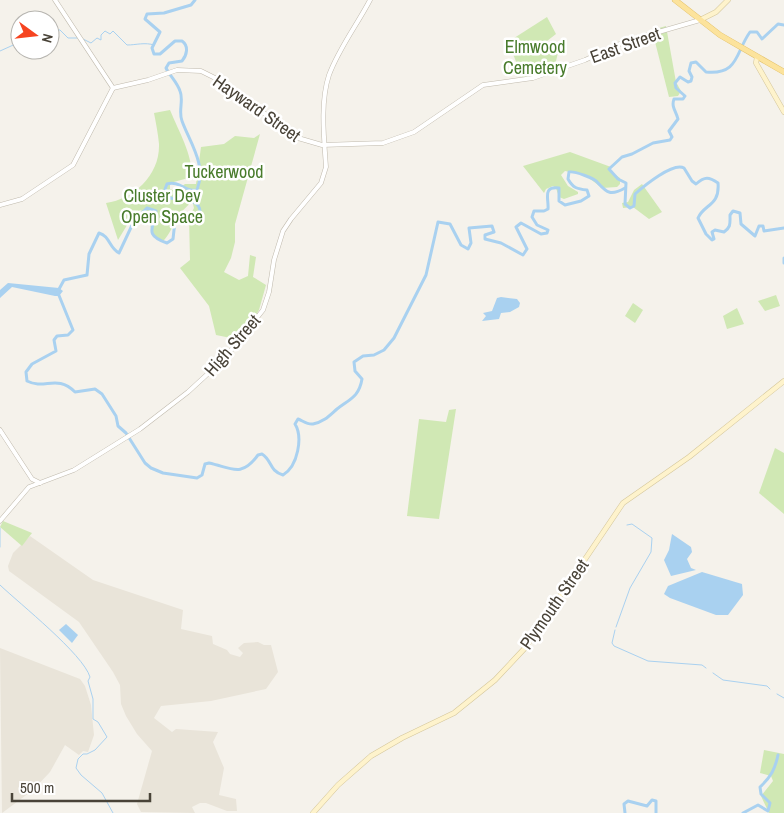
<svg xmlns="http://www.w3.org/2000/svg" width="784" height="813" font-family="'Archivo Narrow',sans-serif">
	<rect width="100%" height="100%" fill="#f5f2eb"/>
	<g fill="#e9e4d9">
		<path d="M30 536 93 580 183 610 181 629 212 636 213 644 227 650 230 654 240 657 243 653 238 648 244 643 258 642 264 645H271L278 672 266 689 211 701 161 706 154 718 172 732 176 729 218 732 213 742 224 768 219 795 236 799 237 811H227L206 803H200L192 807 195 813 141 812 137 804 152 751 137 734 126 716 121 704 120 685 113 672 79 622 9 571 8 566 13 553Z"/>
		<path d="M0 648 80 679 85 686 91 705 94 735 88 752 83 751 79 755 65 745 50 772 33 790 2 813Z"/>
	</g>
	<g fill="#d0e8b4">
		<path d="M547 17 556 34 547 41 550 45 559 48 554 70 523 79 513 54 511 40Z"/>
		<path d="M666 26 676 82 681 91 678 96 669 97 652 30Z"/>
		<path d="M170 110C179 132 192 153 192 177L170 183V189L187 196 181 187 185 184H196L201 147 224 144 235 136 254 138 260 134 235 224V242L231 258 224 272 239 280 248 276 250 255 256 257 253 277 266 285 259 310 241 340 216 335 209 306 180 268 190 260 189 217 194 208 192 200C189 206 183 209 179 215 173 224 170 235 162 242 147 235 153 215 140 210L132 217 118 240 106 203C134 199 160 175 159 144 158 134 156 123 154 113Z"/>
		<path d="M570 152 611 167 610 171 620 178V184L617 187 602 188 585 175 565 171 561 175 568 186 578 192V194L564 199 559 197 556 188 553 186 546 189 544 193 523 166Z"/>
		<path d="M642 184 662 212 649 219 633 207 623 208 622 203 628 202 634 190Z"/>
		<path d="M776 295 780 306 765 311 758 301Z"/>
		<path d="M633 303 643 310 635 323 625 316Z"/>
		<path d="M737 308 744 324 727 329 723 316Z"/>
		<path d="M456 409 439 519 407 516 419 419 446 422 449 410Z"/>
		<path d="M775 448 784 453V514L759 493Z"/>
		<path d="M3 521 32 533 22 546 0 527Z"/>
		<path d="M764 750 784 754V813H769L761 796 773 781 771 776 760 773Z"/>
	</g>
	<g fill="#a9d1f0">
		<path d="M8 283 59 288 63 291 59 296H55L12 287 0 298V290Z"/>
		<path d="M501 297 517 299 520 303 519 307 510 312 501 313 499 319 482 321 486 316 483 313 492 311 497 298Z"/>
		<path d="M672 534 691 547 692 552 687 559 691 568 696 570 671 576 664 560 669 550Z"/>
		<path d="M702 572 742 584 743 595 728 615H716L670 598 664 594 668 586Z"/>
		<path d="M66 624 78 635 72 643 59 630Z"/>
	</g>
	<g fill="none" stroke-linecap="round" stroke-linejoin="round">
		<g stroke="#a9d1f0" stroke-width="1">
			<path d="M50 29 60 30 68 38H77"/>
			<path d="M81 38 91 43 97 38 101 40V35L105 31 110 34 113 31 127 45C136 45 145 42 154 45"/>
			<path d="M0 51 20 42"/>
			<path d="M0 528V547"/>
			<path d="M0 585C20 604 83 654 90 677L88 681 93 699V719L98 722 107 737 95 750 87 754H83L78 759 76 768 81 775 102 793 113 813"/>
			<path d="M616 627 630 588 651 552 652 538 632 524 627 525"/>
			<path d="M615 630 612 643 614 646 648 661 702 665 706 668"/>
			<path d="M713 673 723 680 767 686 770 689"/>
			<path d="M777 694 784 698"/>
		</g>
		<g stroke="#a9d1f0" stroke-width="3">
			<path d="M784 25 778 24 762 39 757 32H750C735 53 739 75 706 72L696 62 691 63 689 71 692 77 691 81 688 82 680 77 675 83 676 88 685 96 683 99H674C671 107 676 111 678 119L669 131 672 137 670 140 653 143 632 154 622 157 609 169 618 179 626 183 625 204 630 208 634 206 635 194C644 186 673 162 684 168L692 181 696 184C705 176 709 177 718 183 720 206 704 204 698 218L706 234 712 240 714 239 712 232 715 230 724 232C731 227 730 224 730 215L733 211 740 213 741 224 755 236 759 226H763L764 231 784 228"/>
			<path d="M784 258V263"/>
			<path d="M58 291 64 280 87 275 89 254 99 233C110 236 109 248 119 253L134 221 147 208 156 211C155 227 142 234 167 243L173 239 175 221 184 218 199 217C205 198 182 200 170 198L165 189 167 184C179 180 187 193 197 190 207 165 190 143 182 121 178 111 184 100 180 91 177 82 170 76 166 68L169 63 182 61C187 55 189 46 182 41H175L160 54H154L152 48 160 32 145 19 147 14 164 13 191 5 195 0"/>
			<path d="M58 293 73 330 68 335 57 336 54 340 56 351 32 364 26 372 27 381C45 390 57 374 75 392L95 389 102 394 116 416 118 426 126 433 145 463 151 468 163 473 197 478 202 475 205 464 209 463C232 468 241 478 258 455L262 454C272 460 269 471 283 475 298 466 303 437 295 424L298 419C303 421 308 425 313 424 324 422 330 415 337 409 350 399 359 397 362 379L355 371 354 362 363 356 374 355 384 350 394 338 426 275 438 222 450 224 461 245 468 249 471 243 469 228 492 226 494 232 485 235V239L501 243 523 255 527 249 516 227 521 223 541 234 547 233 548 230 537 225 532 217 534 211H544L548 209C549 199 542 186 559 188V201L565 205 581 201 589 196 587 190C577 189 573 188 568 179L569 172C574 171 595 178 598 183 607 193 611 196 625 188"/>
			<path d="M625 813 624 804 628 801 647 806 652 800 656 801V813"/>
			<path d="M743 813 758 805 768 811 770 803 761 794 760 787C771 777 775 769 778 755"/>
		</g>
		<defs>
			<g id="tertiary">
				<path d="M55 0 113 88 148 80 177 70 201 71 219 80 298 138 322 145 383 143 414 132 483 85 533 78 585 60 624 42 700 20"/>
				<path d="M0 205 22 199 73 165 113 88"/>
				<path d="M0 430 32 479 40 483"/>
				<path d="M0 521 29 487 74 470 140 429 188 392 225 358 263 310 269 292 274 260 283 231 291 219 321 183 326 167C324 138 320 102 329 75 339 48 357 25 370 0"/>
			</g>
			<g id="secondary">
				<path d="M700 20 716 12 728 0"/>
				<path d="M757 57 756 63 784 112"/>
				<path d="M313 813 338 785 371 756 402 738 454 713 495 680 525 648 623 503 689 457 784 381"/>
			</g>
			<path id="primary" d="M675 0 720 35 784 72"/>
		</defs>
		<use href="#tertiary" stroke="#c0baad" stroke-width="5"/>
		<use href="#secondary" stroke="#d4c69b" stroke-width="5.5"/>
		<use href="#primary" stroke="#e3c16b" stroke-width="6"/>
		<use href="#tertiary" stroke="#fff" stroke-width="4"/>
		<use href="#secondary" stroke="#fef3cc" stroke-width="4.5"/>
		<use href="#primary" stroke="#fce39c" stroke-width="5"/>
	</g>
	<g text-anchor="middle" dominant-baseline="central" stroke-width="5" stroke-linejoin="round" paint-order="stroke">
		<g font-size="18" fill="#494338" stroke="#fff">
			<text transform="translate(625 45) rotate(-20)">East Street</text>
			<text transform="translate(257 108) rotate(35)">Hayward Street</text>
			<text transform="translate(232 345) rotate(-49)">High Street</text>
			<text transform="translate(554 604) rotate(-55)">Plymouth Street</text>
		</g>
		<g font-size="18" fill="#487b2b" stroke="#fff">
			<text x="535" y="46">Elmwood<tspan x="535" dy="21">Cemetery</tspan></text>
			<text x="224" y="171">Tuckerwood</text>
			<text x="162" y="195">Cluster Dev<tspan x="162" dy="21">Open Space</tspan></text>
		</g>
	</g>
	<g transform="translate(35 35) rotate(105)"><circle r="24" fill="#ffffff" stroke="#b6b4af"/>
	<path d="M0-4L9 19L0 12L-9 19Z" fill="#f64420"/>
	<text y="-8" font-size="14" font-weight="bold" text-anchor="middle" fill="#494338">N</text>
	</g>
	<path d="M12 793v8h138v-8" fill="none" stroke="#494338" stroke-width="2.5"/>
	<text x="20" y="793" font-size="15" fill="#494338" stroke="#ffffff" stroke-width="4" paint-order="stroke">500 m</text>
</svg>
